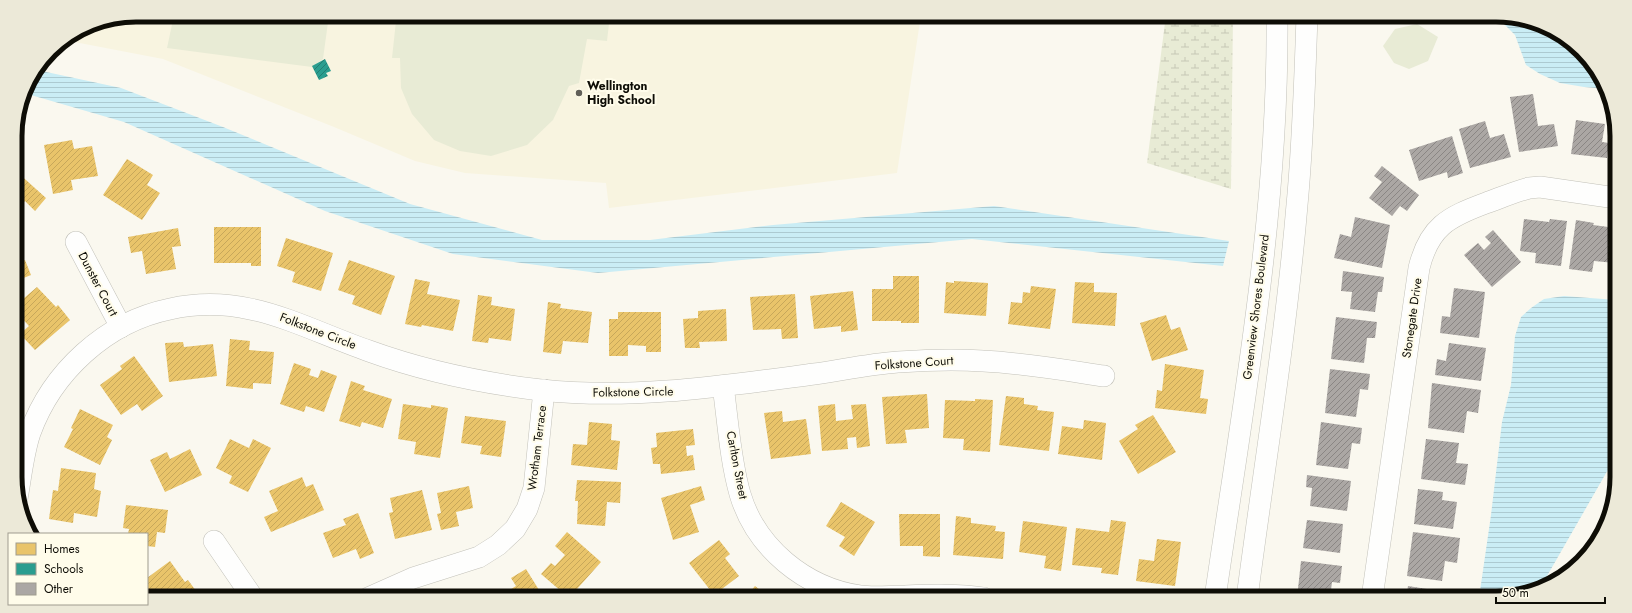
<svg xmlns="http://www.w3.org/2000/svg" width="1632" height="613" font-family="Jost,sans-serif">
	<defs>
		<pattern id="wetland-marsh" width="20" height="14" patternUnits="userSpaceOnUse"><rect width="20" height="14" fill="#e8ebd5"/><path d="M1 5h8M5 5V1M11 12h8M15 12V8" fill="none" stroke="#c6c8b5"/></pattern>
		<pattern id="water-rules" width="6" height="5" patternUnits="userSpaceOnUse"><rect width="6" height="5" fill="#caedf5"/><path d="M0 2.5h6" fill="none" stroke="#accad1"/></pattern>
		<pattern id="homes-hatch" width="6" height="6" patternUnits="userSpaceOnUse"><rect width="6" height="6" fill="#e9c46a"/><path d="M-1 1l2-2M0 6l6-6M5 7l2-2" fill="none" stroke="#c7a75a"/></pattern>
		<pattern id="schools-hatch" width="6" height="6" patternUnits="userSpaceOnUse"><rect width="6" height="6" fill="#2a9d8f"/><path d="M-1 1l2-2M0 6l6-6M5 7l2-2" fill="none" stroke="#227e73"/></pattern>
		<pattern id="building-hatch" width="6" height="6" patternUnits="userSpaceOnUse"><rect width="6" height="6" fill="#aba7a4"/><path d="M-1 1l2-2M0 6l6-6M5 7l2-2" fill="none" stroke="#8a8684"/></pattern>
	</defs>
	<rect width="100%" height="100%" fill="#faf8ef"/>
	<path fill="#f8f4e0" d="M136 15H921L897 173 609 208 606 183 465 173 415 161 334 127 163 59 64 40 90 24Z"/>
	<path fill="url(#wetland-marsh)" d="M1166 15H1233L1231 189 1147 163Z"/>
	<g fill="#e8ebd5">
		<path d="M174 15H329L323 59 312 67 167 48Z"/>
		<path d="M362 15H610L607 41 587 39 579 83 569 86 553 120 527 145 491 156 460 151 434 140 412 114 401 88 400 58H392L396 21Z"/>
		<path d="M1417 24 1438 37 1428 61 1409 69 1394 63 1383 46 1395 29Z"/>
	</g>
	<g fill="url(#water-rules)">
		<path d="M1492 15 1535 21 1587 56 1607 89 1584 87 1560 83 1540 74 1526 65 1515 35 1499 19Z"/>
		<path d="M37 70 121 88 223 127 410 204 542 240H650L773 225 994 206 1229 241 1223 266 972 239 598 273 453 254 325 211 124 122 24 93 27 83Z"/>
		<path d="M1564 296 1616 300 1617 454 1539 590 1504 598H1479L1491 515 1502 422 1511 385 1515 336 1521 317 1531 308 1544 299Z"/>
	</g>
	<g fill="url(#homes-hatch)">
		<path d="M72 140 74 149 92 146 98 176 71 180 73 190 53 194 44 145Z"/>
		<path d="M127 159 153 175 147 185 160 193 142 220 103 195Z"/>
		<path d="M16 171 46 198 35 211 25 201 16 212Z"/>
		<path d="M214 227H261V266H251V263H214Z"/>
		<path d="M178 228 181 246 172 247 176 269 146 274 142 251 131 253 128 237Z"/>
		<path d="M286 238 333 253 321 291 292 282 295 272 277 266Z"/>
		<path d="M16 255 19 262 25 260 31 275 16 281Z"/>
		<path d="M349 260 395 276 381 315 352 304 355 296 338 290Z"/>
		<path d="M893 276H919V323H901V321H872V289H893Z"/>
		<path d="M415 279 430 282 427 294 460 300 453 331 422 325 421 327 405 324Z"/>
		<path d="M954 281 988 283 986 316 944 313 946 282 954 283Z"/>
		<path d="M1075 282 1094 283V292L1117 293 1115 326 1072 323Z"/>
		<path d="M1031 286 1056 289 1050 329 1008 324 1011 302 1022 303 1023 292 1030 293Z"/>
		<path d="M37 287 56 307 58 305 70 320 35 350 20 334 29 326 16 312V305Z"/>
		<path d="M853 291 858 330 841 332V326L814 329 810 296Z"/>
		<path d="M795 294 798 338 782 339 781 329 753 330 750 297Z"/>
		<path d="M478 295 492 297 491 305 515 309 511 341 489 338 488 343 472 341Z"/>
		<path d="M548 302 561 304 560 308 592 312 588 343 563 341 561 354 543 352Z"/>
		<path d="M726 309 727 341 699 342 700 348H685L683 319 698 318V311Z"/>
		<path d="M618 312H661V352H646V346L628 345V356H609V319H618Z"/>
		<path d="M1166 315 1171 330 1180 327 1188 350 1152 361 1140 323Z"/>
		<path d="M230 339 250 341 249 350 274 352 271 384 253 383V389L226 386Z"/>
		<path d="M183 342 184 347 213 344 217 376 169 382 165 343Z"/>
		<path d="M134 356 163 396 142 411 137 404 121 415 100 385 122 369 120 366Z"/>
		<path d="M294 363 311 369 309 375 318 378 321 370 337 376 324 412 306 406 304 412 280 404Z"/>
		<path d="M1165 364 1204 370 1200 398 1208 399 1206 414 1155 408 1157 390 1162 391Z"/>
		<path d="M351 381 365 386 363 390 392 399 383 428 362 422 360 427 339 421Z"/>
		<path d="M927 394 929 428 905 430 907 443 886 444 882 397Z"/>
		<path d="M1006 396 1024 398V404L1038 406 1037 410 1054 412 1049 451 999 445Z"/>
		<path d="M975 399 993 400 990 452 963 450 964 439 943 438 945 400 975 401Z"/>
		<path d="M403 404 431 408V405L448 408 440 458 414 454 416 442 398 439Z"/>
		<path d="M835 404 836 421 853 419 851 405 866 404 870 446 857 448 856 437 847 438 848 449 822 451 818 406Z"/>
		<path d="M80 409 113 425 107 437 112 440 100 465 64 447 73 429 71 428Z"/>
		<path d="M782 411 783 422 806 419 811 454 771 459 764 413Z"/>
		<path d="M1153 415 1176 452 1138 474 1119 441 1138 429 1135 425Z"/>
		<path d="M465 416 506 421 501 457 480 454 482 446 461 443Z"/>
		<path d="M1084 420 1106 423 1102 460 1058 454 1062 426 1083 429Z"/>
		<path d="M589 422 612 424 611 440 620 441 617 470 571 465 573 444 587 445Z"/>
		<path d="M693 429 695 445 686 446 687 456 693 455 695 470 661 474 660 464H653L651 448 657 447 656 433Z"/>
		<path d="M230 439 249 448 253 439 271 448 248 492 229 483 232 476 216 468Z"/>
		<path d="M190 449 202 475 165 492 150 460 167 452 170 459Z"/>
		<path d="M61 468 96 473 94 489 101 491 97 517 74 513 73 523 49 519 53 490 58 491Z"/>
		<path d="M302 477 306 487 313 484 324 510 271 532 264 517 278 511 269 491Z"/>
		<path d="M577 480 621 482 620 503 607 502 605 526 577 524 578 501H575Z"/>
		<path d="M469 486 473 508 456 512 459 526 441 530 437 514 441 513 437 493Z"/>
		<path d="M701 486 705 500 690 505 699 532 673 540 661 498Z"/>
		<path d="M422 490 432 530 395 539 389 513 393 512 390 498Z"/>
		<path d="M841 502 875 522 854 556 839 546 845 537 826 526Z"/>
		<path d="M126 505 168 510 165 533 157 532 155 547 147 546V534H128L129 529 123 528Z"/>
		<path d="M358 513 374 553 360 559 356 549 333 558 323 533 346 525 343 519Z"/>
		<path d="M899 514H940V557L923 556V546H900Z"/>
		<path d="M956 516 971 518V523L996 526 995 531 1005 532 1003 559 953 555Z"/>
		<path d="M1111 520 1126 522 1118 575 1101 573 1102 568 1072 565 1076 528 1109 532Z"/>
		<path d="M1023 521 1067 527 1061 571 1044 568 1046 556 1019 552Z"/>
		<path d="M567 532 601 562 569 598 541 574 551 563 555 566 565 555 555 546Z"/>
		<path d="M1157 539 1181 542 1175 586 1136 581 1139 559 1154 561Z"/>
		<path d="M719 540 730 554 725 558 739 576 714 595 689 563Z"/>
		<path d="M170 561 185 582 188 580 199 595 195 598H150L148 595H147V578Z"/>
		<path d="M526 569 544 598H497L516 586 511 578Z"/>
		<path d="M755 586 770 598H745Z"/>
	</g>
	<g fill="url(#schools-hatch)">
		<path d="M358 15H395V20Z"/>
		<path d="M325 59 331 71 326 73 328 76 319 80 312 66Z"/>
	</g>
	<g fill="url(#building-hatch)">
		<path d="M1533 94 1538 126 1554 124 1558 146 1519 152 1510 97Z"/>
		<path d="M1576 120 1605 124 1602 142 1609 143 1607 158 1571 154Z"/>
		<path d="M1485 121 1490 138 1504 134 1511 157 1470 168 1459 129Z"/>
		<path d="M1452 136 1463 173 1448 178 1447 172 1419 181 1409 150Z"/>
		<path d="M1382 166 1419 195 1407 211 1400 206 1392 216 1369 198 1382 182 1374 176Z"/>
		<path d="M1355 217 1390 225 1382 268 1334 258 1340 234 1351 237Z"/>
		<path d="M1524 219 1549 222 1550 219 1567 221 1561 266 1535 263 1536 253 1520 251Z"/>
		<path d="M1576 220 1594 223 1593 225 1616 228 1615 263 1594 261 1592 272 1569 269Z"/>
		<path d="M1493 230 1521 262 1492 287 1464 255 1478 243 1484 250 1491 243 1485 237Z"/>
		<path d="M1343 271 1384 277 1382 292H1378L1375 312 1350 309 1352 292 1341 291Z"/>
		<path d="M1454 288 1485 292 1479 338 1440 333 1442 316 1450 317Z"/>
		<path d="M1336 317 1377 322 1375 338H1367L1364 363 1331 359Z"/>
		<path d="M1449 343 1486 348 1481 381 1435 375 1437 359 1446 361Z"/>
		<path d="M1330 369 1370 374 1368 390 1360 389 1356 417 1325 413Z"/>
		<path d="M1432 383 1481 390 1478 413 1467 411 1464 433 1428 428Z"/>
		<path d="M1321 422 1362 428 1360 444 1352 443 1348 469 1316 465Z"/>
		<path d="M1426 439 1459 443 1456 463 1468 464 1465 485 1421 479Z"/>
		<path d="M1307 475 1351 481 1347 511 1310 506 1312 488 1306 487Z"/>
		<path d="M1418 489 1443 492 1442 500 1457 502 1453 529 1414 524Z"/>
		<path d="M1307 520 1343 524 1340 553 1303 548Z"/>
		<path d="M1413 532 1460 538 1457 563 1445 561 1442 581 1407 576Z"/>
		<path d="M1301 561 1342 566 1340 583 1332 582 1330 598H1297Z"/>
		<path d="M1408 586 1452 593 1451 598H1406Z"/>
	</g>
	<g fill="none" stroke-linecap="round" stroke-linejoin="round">
		<defs>
			<g id="minor">
				<path d="M76 242 121 327"/>
				<path d="M723 386C728 421 730 459 740 494 756 548 805 588 860 596 875 598 890 596 905 596 931 595 958 594 984 598"/>
				<path d="M17 499C21 477 23 454 30 433 52 372 106 322 170 309 246 292 300 327 369 351 424 371 482 383 541 390 632 400 723 386 814 374 842 370 870 364 898 362 926 360 955 359 983 361 1024 363 1064 370 1104 376"/>
				<path d="M214 541 253 598"/>
				<path d="M368 598 413 578 479 557 498 545 515 529 527 509 534 488 544 390"/>
				<path d="M1215 598C1243 405 1279 211 1277 15"/>
				<path d="M1247 598C1264 467 1286 336 1297 205 1303 142 1305 78 1307 15"/>
				<path d="M1372 598 1419 268C1429 227 1448 217 1486 203 1500 198 1514 192 1529 188L1540 187 1616 198"/>
			</g>
		</defs>
		<use href="#minor" stroke="#c2c1b9" stroke-width="22"/>
		<use href="#minor" stroke="#fefefd" stroke-width="21"/>
	</g>
	<circle fill="#615f58" stroke="#fffcea" stroke-width="1.5" cx="579" cy="93" r="4"/>
	<g text-anchor="middle" dominant-baseline="central" stroke-width="4" stroke-linejoin="round" paint-order="stroke">
		<g font-size="12" font-weight="bold" fill="#0e0d06" stroke="#fffcea" text-anchor="start">
			<text x="587" y="86">Wellington<tspan x="587" dy="14">High School</tspan></text>
		</g>
		<g font-size="12" fill="#0e0d06" stroke="#fffcea">
			<text transform="translate(98 284) rotate(62)">Dunster Court</text>
			<text transform="translate(1256 307) rotate(-83)">Greenview Shores Boulevard</text>
			<text transform="translate(1412 318) rotate(-82)">Stonegate Drive</text>
			<text transform="translate(318 331) rotate(21)">Folkstone Circle</text>
			<text transform="translate(914 363) rotate(-4)">Folkstone Court</text>
			<text transform="translate(633 392) rotate(-1)">Folkstone Circle</text>
			<text transform="translate(537 448) rotate(-83)">Wrotham Terrace</text>
			<text transform="translate(737 465) rotate(79)">Carlton Street</text>
		</g>
	</g>
	<path d="M0 0H1632V613H0ZM136 22H1496A114 114 0 0 1 1610 136V477A114 114 0 0 1 1496 591H136A114 114 0 0 1 22 477V136A114 114 0 0 1 136 22Z" fill="#ece9d8" fill-rule="evenodd"/>
	<path fill="none" stroke="#0e0d06" stroke-width="5" d="M136 22H1496A114 114 0 0 1 1610 136V477A114 114 0 0 1 1496 591H136A114 114 0 0 1 22 477V136A114 114 0 0 1 136 22Z"/>
	<rect x="8" y="533" width="140" height="72" fill="#fffcea" stroke="#9f9c8f"/>
	<rect x="16" y="543" width="20" height="12" fill="#e9c46a" stroke="#9f9c8f"/>
	<text x="44" y="553" font-size="12" fill="#0e0d06">Homes</text>
	<rect x="16" y="563" width="20" height="12" fill="#2a9d8f" stroke="#9f9c8f"/>
	<text x="44" y="573" font-size="12" fill="#0e0d06">Schools</text>
	<rect x="16" y="583" width="20" height="12" fill="#aba7a4" stroke="#9f9c8f"/>
	<text x="44" y="593" font-size="12" fill="#0e0d06">Other</text>
	<path d="M1496 597v6h109v-6" fill="none" stroke="#0e0d06" stroke-width="2"/>
	<text x="1502" y="597" font-size="12" fill="#0e0d06" stroke="#fffcea" stroke-width="3" paint-order="stroke">50 m</text>
</svg>
